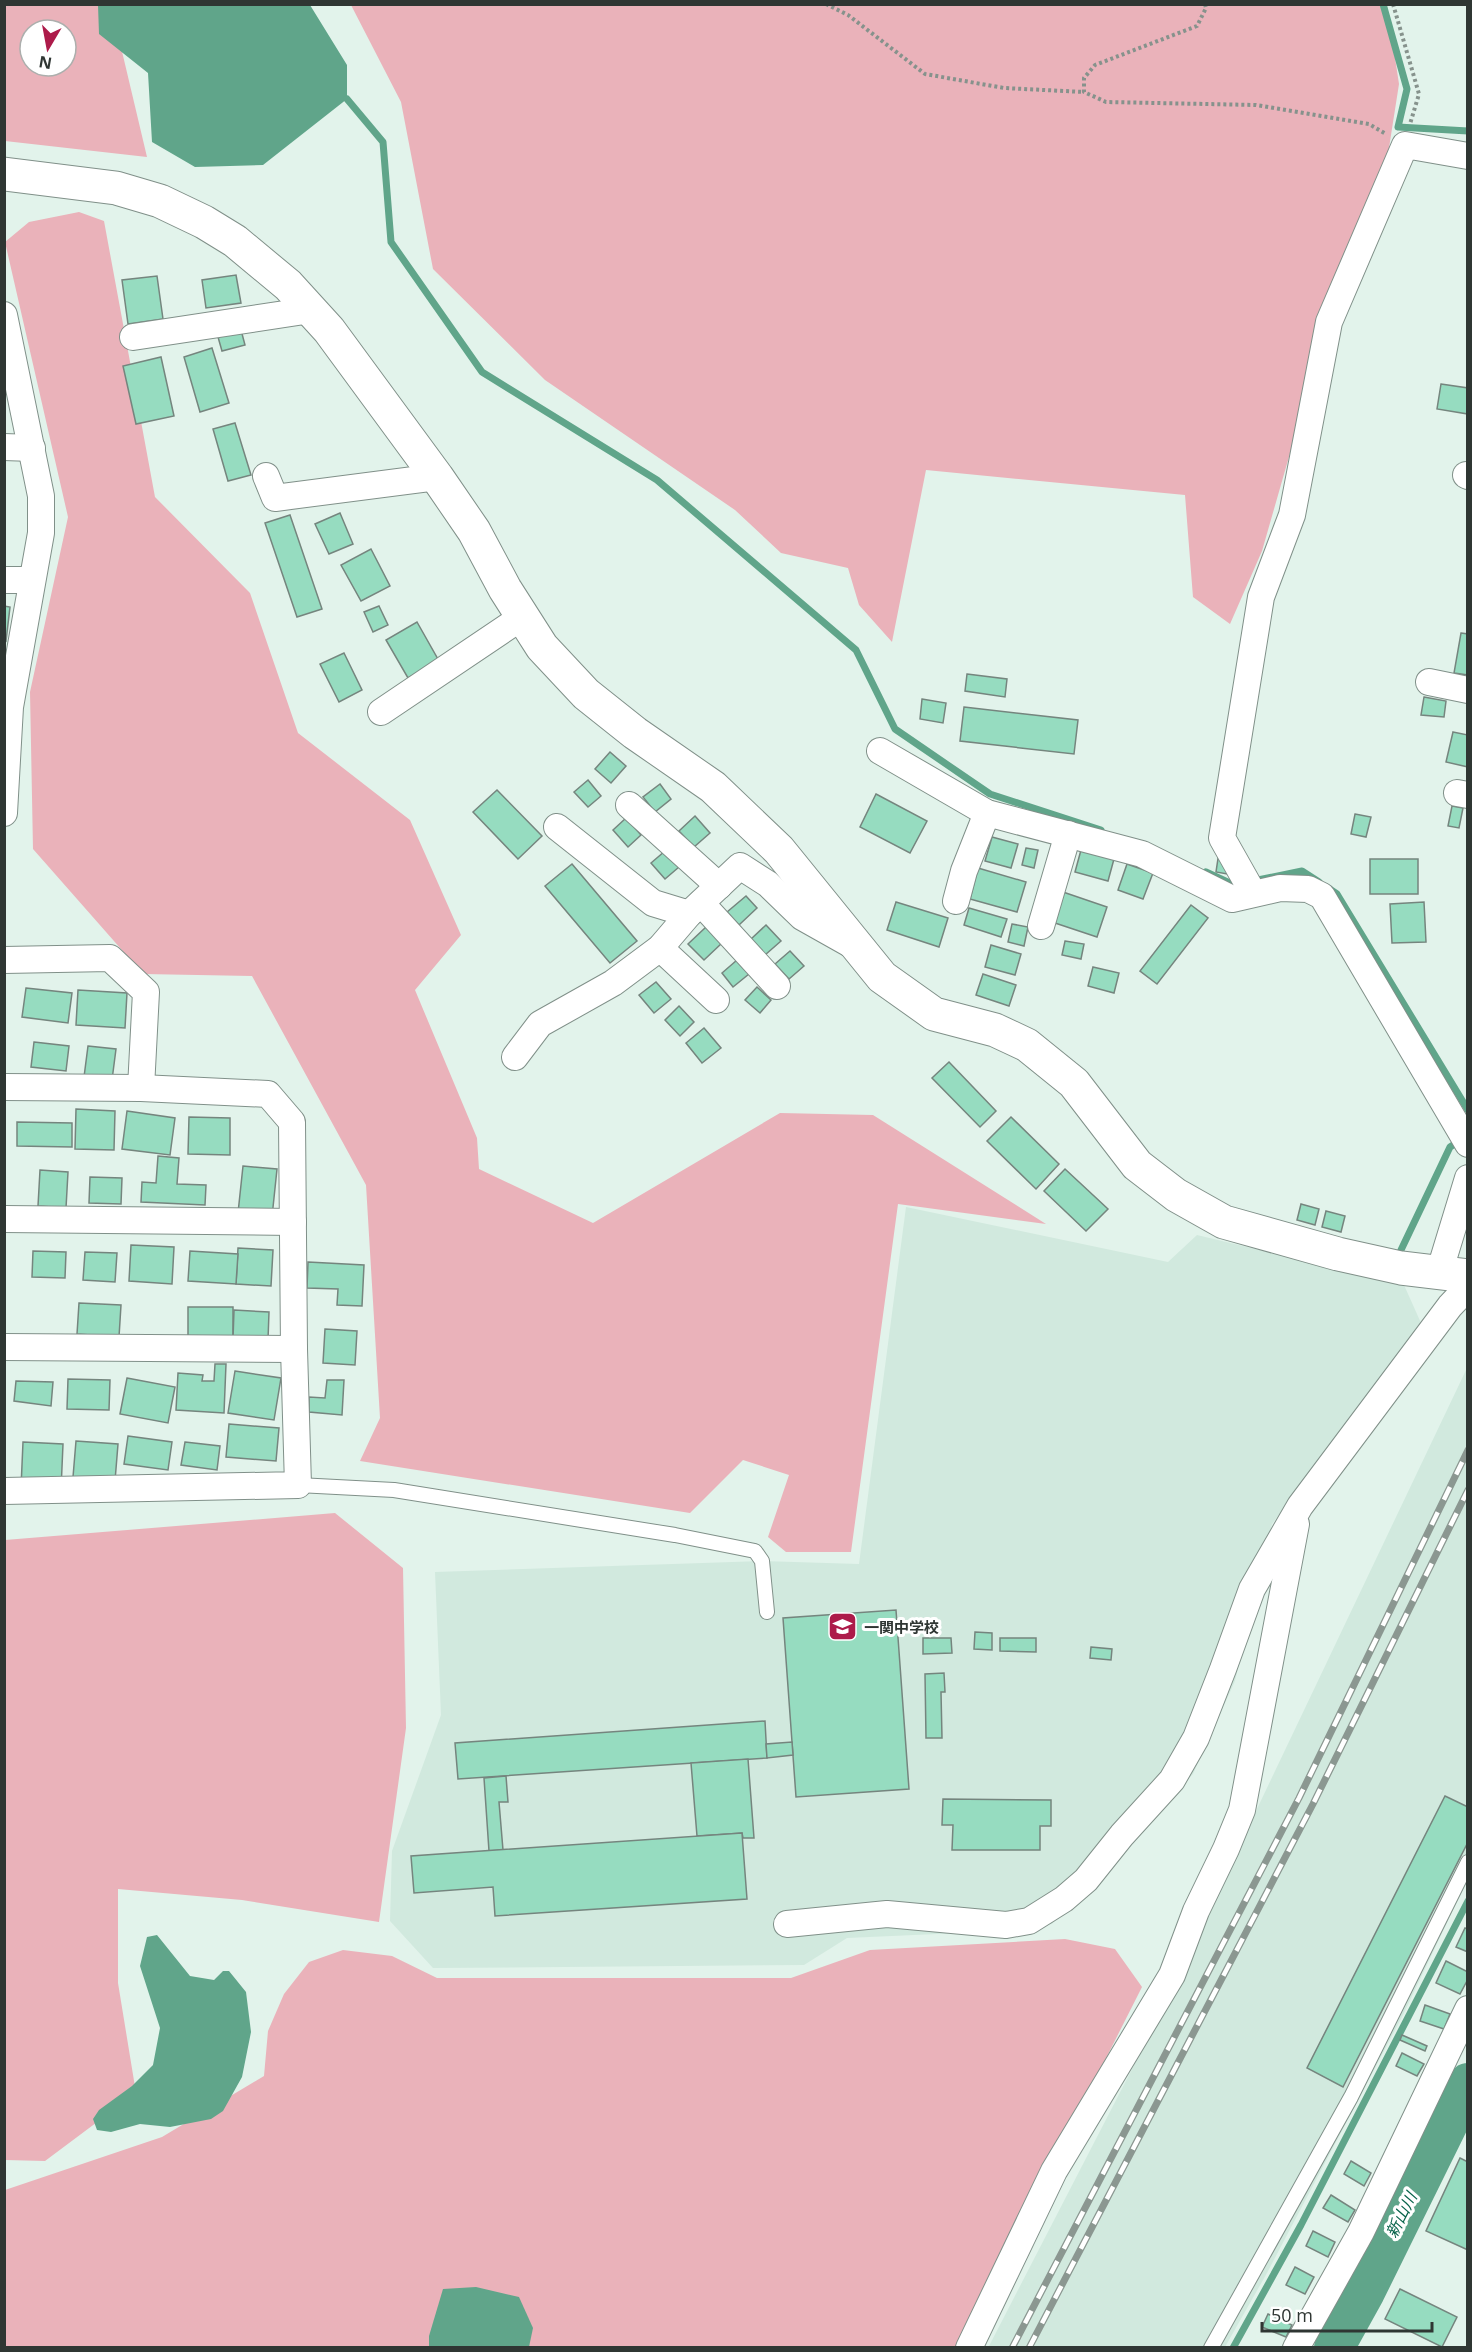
<svg xmlns="http://www.w3.org/2000/svg" width="1472" height="2352" font-family="'Open Sans','Noto Sans JP',sans-serif">
	<rect width="100%" height="100%" fill="#e2f3eb"/>
	<g fill="#d1e9de">
		<path d="M906 1207 1168 1262 1197 1235 1404 1285 1421 1323 1272 1524 1235 1681 1193 1774 1052 1924 1004 1931 847 1938 804 1965 433 1968 390 1921 392 1851 441 1715 435 1572 762 1561 859 1564Z"/>
		<path d="M1467 1368V1881L1403 2015 1267 2273 1225 2347 988 2348 1145 2044Z"/>
	</g>
	<g fill="#eab2ba" fill-rule="evenodd">
		<path d="M5 5H111L147 157 5 141ZM30 30H66V66H30Z"/>
		<path d="M351 5H1387L1399 84 1386 167 1335 296 1262 551 1230 624 1193 597 1185 495 926 470 892 642 859 605 848 568 781 553 735 510 545 380 433 269 401 102Z"/>
		<path d="M79 212 104 221 155 497 250 593 298 733 410 820 461 935 415 990 477 1138 479 1169 593 1223 780 1113 873 1115 1046 1224 898 1204 851 1552H786L768 1537 789 1475 743 1460 690 1513 360 1461 380 1418 366 1185 252 976 143 974 33 849 30 692 68 517 5 242 29 222Z"/>
		<path d="M335 1513 403 1568 406 1728 379 1922 242 1900 118 1889V1983L136 2093 45 2161 5 2160V1540Z"/>
		<path d="M1065 1939 1115 1949 1142 1987 960 2347 5 2348V2190L162 2137 264 2076 268 2031 284 1994 309 1962 343 1950 392 1956 437 1978H791L870 1950Z"/>
	</g>
	<g fill="#60a58a">
		<path d="M98 5H310L347 65V99L263 165 195 167 152 142 148 73 99 34Z"/>
		<path d="M157 1935 190 1976 214 1980 223 1971H229L246 1992 251 2032 242 2077 223 2111 211 2119 170 2127 140 2124 111 2132 97 2130 93 2119 99 2110 132 2086 153 2065 160 2028 140 1966 147 1937Z"/>
		<path d="M476 2287 519 2297 533 2328 529 2347H429V2336L443 2289Z"/>
	</g>
	<g fill="none" stroke-linecap="round" stroke-linejoin="round">
		<g stroke="#60a58a" stroke-width="7">
			<path d="M1383 4 1407 89 1398 127 1468 131"/>
			<path d="M347 99 383 142 391 242 482 372 657 480 856 650 895 729 990 794 1101 830"/>
			<path d="M1206 872 1234 885 1243 883"/>
			<path d="M1253 881 1302 871 1319 882"/>
			<path d="M1328 888 1337 894 1468 1110"/>
			<path d="M1401 1250 1450 1147 1461 1140"/>
			<path d="M1233 2348 1301 2225 1468 1901"/>
		</g>
		<path stroke="#60a58a" stroke-width="40" d="M1334 2348 1365 2292 1468 2083"/>
	</g>
	<g fill="#96dcc0" stroke="#75857e" stroke-width="1.5">
		<path d="M236 275 241 303 206 308 202 280Z"/>
		<path d="M157 276 163 319 128 324 122 280Z"/>
		<path d="M241 330 245 345 222 351 218 337Z"/>
		<path d="M212 348 229 403 200 412 184 357Z"/>
		<path d="M161 357 174 416 136 424 123 366Z"/>
		<path d="M1441 384 1468 388V414L1437 409Z"/>
		<path d="M235 423 251 475 228 481 213 429Z"/>
		<path d="M340 513 353 544 329 554 315 524Z"/>
		<path d="M290 515 322 609 297 617 265 523Z"/>
		<path d="M371 549 390 586 361 601 341 565Z"/>
		<path d="M4 606 10 607 6 641 4 640Z"/>
		<path d="M379 606 388 625 373 632 364 612Z"/>
		<path d="M417 622 439 661 408 678 386 640Z"/>
		<path d="M1461 633 1468 634V675L1454 673Z"/>
		<path d="M344 653 362 690 339 702 320 664Z"/>
		<path d="M967 674 1007 679 1005 697 965 691Z"/>
		<path d="M1424 697 1446 701 1444 717 1421 715Z"/>
		<path d="M922 699 946 703 943 723 920 719Z"/>
		<path d="M964 707 1078 720 1074 754 960 741Z"/>
		<path d="M1453 732 1468 735V767L1446 762Z"/>
		<path d="M610 752 626 766 611 783 595 769Z"/>
		<path d="M588 780 601 796 588 807 574 792Z"/>
		<path d="M660 784 671 799 655 812 643 797Z"/>
		<path d="M497 790 542 836 518 859 473 812Z"/>
		<path d="M876 794 927 821 910 853 860 827Z"/>
		<path d="M1452 806 1463 808 1459 828 1448 826Z"/>
		<path d="M1355 814 1371 817 1366 837 1351 834Z"/>
		<path d="M695 816 710 833 694 847 679 831Z"/>
		<path d="M626 818 641 835 628 847 613 830Z"/>
		<path d="M992 837 1018 844 1011 868 985 861Z"/>
		<path d="M1026 848 1038 850 1034 868 1022 865Z"/>
		<path d="M1081 850 1114 859 1108 881 1075 872Z"/>
		<path d="M665 851 679 867 665 879 651 863Z"/>
		<path d="M1219 852 1233 875 1216 872Z"/>
		<rect x="1370" y="859" width="48" height="35"/>
		<path d="M572 864 637 941 610 963 545 886Z"/>
		<path d="M1127 864 1153 873 1143 899 1118 890Z"/>
		<path d="M978 868 1026 882 1017 912 970 899Z"/>
		<path d="M1063 892 1107 907 1097 937 1052 922Z"/>
		<path d="M746 896 757 908 739 925 727 912Z"/>
		<path d="M896 902 948 918 939 947 887 930Z"/>
		<path d="M1424 902 1426 942 1392 943 1390 904Z"/>
		<path d="M1191 905 1208 918 1157 984 1140 971Z"/>
		<path d="M969 908 1007 919 1001 937 964 925Z"/>
		<path d="M1012 924 1028 927 1024 946 1008 942Z"/>
		<path d="M766 925 781 941 765 955 751 939Z"/>
		<path d="M706 927 722 943 704 960 688 944Z"/>
		<path d="M1065 941 1084 944 1081 959 1062 955Z"/>
		<path d="M991 945 1021 954 1015 975 985 967Z"/>
		<path d="M790 951 804 966 789 979 775 964Z"/>
		<path d="M737 960 749 974 733 987 722 973Z"/>
		<path d="M1093 967 1119 973 1114 993 1088 986Z"/>
		<path d="M983 974 1016 985 1009 1006 976 995Z"/>
		<path d="M656 982 671 999 654 1013 639 995Z"/>
		<path d="M757 987 771 1000 760 1013 745 1000Z"/>
		<path d="M26 988 72 993 68 1023 22 1017Z"/>
		<path d="M78 990 127 993 125 1028 76 1025Z"/>
		<path d="M679 1006 694 1022 680 1036 665 1020Z"/>
		<path d="M704 1028 721 1048 702 1063 686 1043Z"/>
		<path d="M34 1042 69 1046 66 1071 31 1067Z"/>
		<path d="M88 1046 116 1049 112 1080 84 1077Z"/>
		<path d="M949 1062 996 1111 980 1127 932 1078Z"/>
		<path d="M76 1109 115 1111 114 1150 75 1149Z"/>
		<path d="M127 1111 175 1118 170 1155 122 1149Z"/>
		<path d="M189 1117 230 1118V1155L188 1154Z"/>
		<path d="M1011 1117 1059 1164 1036 1189 987 1141Z"/>
		<path d="M17 1122 72 1123V1147L17 1146Z"/>
		<path d="M158 1156 179 1158 177 1184 206 1185 205 1205 141 1202 142 1182 156 1183Z"/>
		<path d="M243 1166 277 1169 272 1217 238 1213Z"/>
		<path d="M1065 1169 1108 1209 1086 1231 1044 1191Z"/>
		<path d="M40 1170 68 1172 66 1208 38 1206Z"/>
		<path d="M90 1177 122 1178 121 1204 89 1203Z"/>
		<path d="M1301 1204 1319 1209 1315 1225 1297 1220Z"/>
		<path d="M1326 1211 1345 1216 1341 1232 1322 1227Z"/>
		<path d="M131 1245 174 1247 172 1284 129 1281Z"/>
		<path d="M238 1248 273 1250 271 1286 236 1284Z"/>
		<path d="M33 1251 66 1252 65 1278 32 1277Z"/>
		<path d="M190 1251 238 1254 236 1284 188 1281Z"/>
		<path d="M85 1252 117 1253 115 1282 83 1280Z"/>
		<path d="M308 1262 364 1265 362 1306 337 1305 338 1289 307 1288Z"/>
		<path d="M79 1303 121 1305 119 1337 77 1334Z"/>
		<path d="M188 1307H233V1337L188 1336Z"/>
		<path d="M234 1310 269 1312 268 1340 233 1339Z"/>
		<path d="M325 1329 357 1331 355 1365 323 1363Z"/>
		<path d="M215 1364H226L224 1413 176 1410 178 1373 203 1375 202 1381H214Z"/>
		<path d="M235 1371 281 1378 274 1420 228 1413Z"/>
		<path d="M127 1378 175 1387 168 1423 120 1414Z"/>
		<path d="M68 1379 110 1380 109 1410 67 1409Z"/>
		<path d="M327 1380H344L342 1415 309 1412V1397L325 1398Z"/>
		<path d="M16 1381 53 1382 51 1406 14 1401Z"/>
		<path d="M229 1424 279 1428 276 1461 226 1457Z"/>
		<path d="M128 1436 172 1442 168 1470 124 1464Z"/>
		<path d="M76 1441 118 1444 115 1481 73 1477Z"/>
		<path d="M23 1442 63 1444 61 1490 21 1488Z"/>
		<path d="M185 1442 220 1446 217 1470 181 1465Z"/>
		<path d="M896 1610 909 1789 796 1797 783 1618Z"/>
		<path d="M975 1632 992 1633V1650L974 1649Z"/>
		<path d="M923 1638H951L952 1653 923 1654Z"/>
		<path d="M1000 1638H1036V1652L1000 1651Z"/>
		<path d="M1091 1647 1112 1649 1111 1660 1090 1658Z"/>
		<path d="M944 1673 945 1692H941L942 1738H926L925 1674Z"/>
		<path d="M765 1721 767 1758 458 1779 455 1743Z"/>
		<path d="M792 1742 793 1755 767 1758 766 1744Z"/>
		<path d="M748 1759 754 1838H743L742 1833 697 1836 691 1763Z"/>
		<path d="M506 1776 508 1802H499L503 1850 489 1851 484 1778Z"/>
		<path d="M1445 1796 1468 1807V1842L1343 2087 1307 2068Z"/>
		<path d="M943 1799 1051 1800V1826H1040V1850H952L953 1825H942Z"/>
		<path d="M742 1833 747 1899 495 1916 493 1887 414 1893 411 1856Z"/>
		<path d="M1465 1928 1468 1929V1952L1456 1947Z"/>
		<path d="M1446 1961 1468 1972V1979L1460 1994 1436 1983Z"/>
		<path d="M1425 2005 1450 2014 1444 2029 1420 2021Z"/>
		<path d="M1402 2035 1427 2046 1425 2051 1400 2040Z"/>
		<path d="M1402 2053 1424 2064 1417 2076 1396 2066Z"/>
		<path d="M1460 2158 1468 2162V2250L1426 2231Z"/>
		<path d="M1351 2161 1371 2173 1364 2186 1344 2174Z"/>
		<path d="M1331 2195 1355 2210 1348 2222 1323 2208Z"/>
		<path d="M1313 2231 1335 2242 1328 2257 1306 2246Z"/>
		<path d="M1295 2267 1314 2277 1305 2294 1286 2285Z"/>
		<path d="M1400 2289 1457 2317 1442 2347 1385 2319Z"/>
		<path d="M1268 2314 1292 2325 1286 2337 1262 2327Z"/>
	</g>
	<g fill="none" stroke-linecap="round" stroke-linejoin="round">
		<defs>
			<g id="lane">
				<path d="M298 1485 394 1490 675 1535 755 1551 762 1561 767 1612"/>
				<path d="M1211 2348 1351 2097 1468 1862"/>
			</g>
			<g id="street">
				<path d="M4 315 41 496V533L10 707 4 813"/>
				<path d="M133 337 311 310"/>
				<path d="M4 447 32 448"/>
				<path d="M1466 475 1468 476"/>
				<path d="M266 476 275 498 437 477"/>
				<path d="M4 580H31"/>
				<path d="M1429 682 1468 690"/>
				<path d="M381 712 522 617"/>
				<path d="M880 751 987 813 1142 854 1232 899 1280 888 1308 889 1322 896 1468 1144"/>
				<path d="M1457 793 1468 795"/>
				<path d="M629 805 719 886"/>
				<path d="M557 827 653 903 689 914"/>
				<path d="M1253 893 1222 838 1261 597 1292 515 1329 322 1405 145 1468 156"/>
				<path d="M956 901 964 871 987 813"/>
				<path d="M701 903 777 986"/>
				<path d="M1041 926 1068 834"/>
				<path d="M660 948 716 1000"/>
				<path d="M4 960 110 958 146 992 141 1088"/>
				<path d="M515 1057 540 1024 613 983 660 948 689 914 740 866 768 884 802 917 850 944"/>
				<path d="M4 1087 141 1088 268 1094 292 1122 294 1349 298 1485 4 1491"/>
				<path d="M4 1219 293 1222"/>
				<path d="M1439 1273 1468 1178"/>
				<path d="M4 1347 294 1349"/>
				<path d="M787 1924 887 1914 1006 1925 1029 1921 1064 1899 1086 1880 1122 1835 1172 1780 1196 1738 1223 1669 1252 1589 1300 1506 1450 1306 1468 1287"/>
				<path d="M969 2348 1054 2171 1172 1975 1196 1911 1226 1849 1242 1810 1296 1524"/>
				<path d="M1296 2348 1361 2232 1468 2009"/>
			</g>
			<path id="secondary" d="M4 174 116 188 160 201 204 222 235 241 288 285 329 330 437 477 474 531 505 589 542 647 586 694 635 733 713 787 779 850 882 977 934 1014 995 1030 1027 1045 1074 1083 1137 1165 1176 1195 1224 1222 1338 1254 1401 1268 1468 1276"/>
		</defs>
		<use href="#lane" stroke="#809089" stroke-width="16"/>
		<use href="#street" stroke="#809089" stroke-width="28"/>
		<use href="#secondary" stroke="#809089" stroke-width="35"/>
		<g stroke="#86928c" stroke-width="4" stroke-dasharray="3 3" stroke-linecap="butt">
			<path d="M826 4 848 15 925 74 1004 88 1084 92"/>
			<path d="M1205 4 1206 8 1197 26 1095 65 1084 78V92L1106 102 1256 105 1369 124 1386 134"/>
			<path d="M1393 4 1419 94 1410 124"/>
		</g>
		<use href="#lane" stroke="#fff" stroke-width="14"/>
		<use href="#street" stroke="#fff" stroke-width="26"/>
		<use href="#secondary" stroke="#fff" stroke-width="33"/>
		<defs>
			<g id="rail">
				<path d="M1012 2348 1299 1798 1468 1450"/>
				<path d="M1029 2348 1313 1804 1468 1490"/>
			</g>
		</defs>
		<use href="#rail" stroke="#8b9791" stroke-width="7"/>
		<use href="#rail" stroke="#fff" stroke-width="4.5" stroke-dasharray="14" stroke-linecap="butt"/>
	</g>
	<defs>
		<symbol id="school-square" viewBox="-11 -11 22 22"><rect x="-9" y="-9" width="18" height="18" rx="4" fill="#ad1b4a" stroke="#fff"/><path d="M0-5L7-2L0 1L-7-2ZM-4 1L0 2.5L4 1V4Q0 6-4 4Z" fill="#fff"/></symbol>
	</defs>
	<g fill-rule="evenodd">
		<use href="#school-square" x="826" y="1610" width="33" height="33"/>
	</g>
	<g text-anchor="middle" dominant-baseline="central" stroke-width="6" stroke-linejoin="round" paint-order="stroke">
		<g font-size="15" font-weight="bold" fill="#2f3633" stroke="#fff" text-anchor="start">
			<text x="864" y="1627">一関中学校</text>
		</g>
		<g font-size="16" font-style="italic" fill="#09644b" stroke="#fff">
			<text transform="translate(1401 2215) rotate(-63)">新山川</text>
		</g>
	</g>
	<rect width="1472" height="2352" fill="none" stroke="#2f3633" stroke-width="12"/>
	<g transform="translate(48 48) rotate(190)"><circle r="28" fill="#ffffff" stroke="#acafad" stroke-width="1.5"/>
	<path d="M0-4.5L10 22L0 15L-10 22Z" fill="#ad1b4a"/>
	<text y="-9" font-size="16" font-weight="bold" text-anchor="middle" fill="#2f3633">N</text>
	</g>
	<path d="M1262 2322v9h170v-9" fill="none" stroke="#2f3633" stroke-width="3"/>
	<text x="1271" y="2322" font-size="18" fill="#2f3633" stroke="#ffffff" stroke-width="4.5" paint-order="stroke">50 m</text>
</svg>
